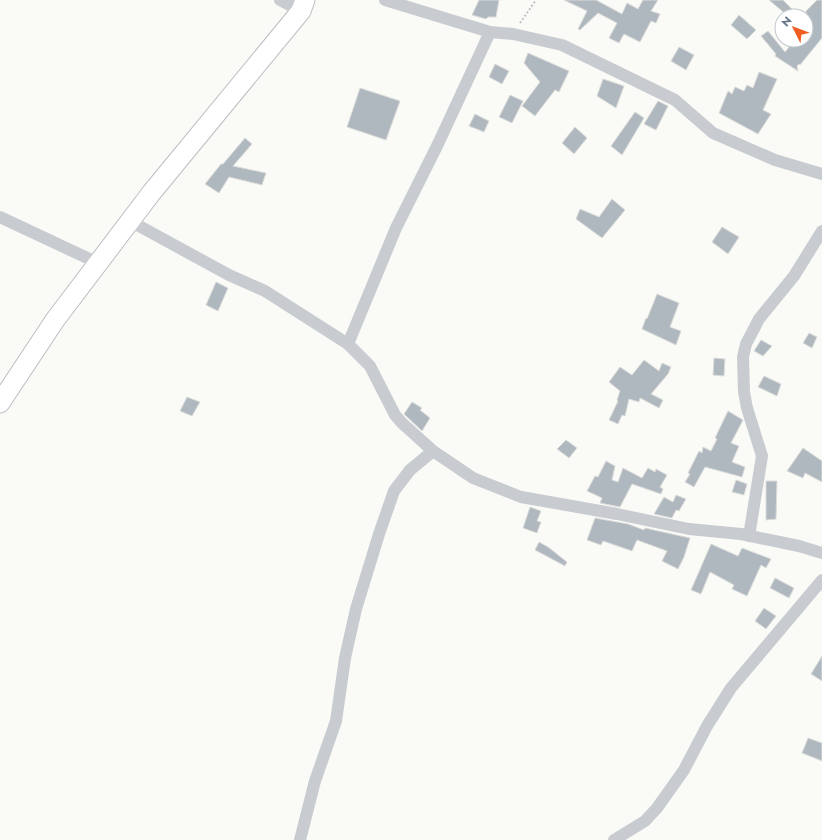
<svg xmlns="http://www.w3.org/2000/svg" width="822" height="840" font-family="Jost,sans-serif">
	<rect width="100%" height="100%" fill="#fafaf7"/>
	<g fill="#b0b8bf" stroke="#dcdcda">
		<path d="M479 0H499L496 17H488L486 19 472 15Z"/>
		<path d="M564 0H596L622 14 627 3 638 9 643 0H658L651 11 660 14 656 23 651 21 640 42 624 34 619 43 609 38 617 23 598 13 580 30 578 29 587 11Z"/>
		<path d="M769 0H783L799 16H788Z"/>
		<path d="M817 0H822V38L800 65 799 64 797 66 798 71 775 56 776 54 761 36 768 31 785 52 795 40H806V11Z"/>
		<path d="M739 15 756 30 747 39 731 25Z"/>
		<path d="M679 47 694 55 686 70 671 61Z"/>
		<path d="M528 53 569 71 559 92 555 90 535 116 522 106 540 82 524 63Z"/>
		<path d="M495 64 509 71 502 84 489 77Z"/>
		<path d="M759 72 777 79 763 110 771 114 758 134 719 113 728 91 732 94 735 87 744 91 747 85 753 88Z"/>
		<path d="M603 79 624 86 616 108 597 96Z"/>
		<path d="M360 88 400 101 386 140 347 127Z"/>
		<path d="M510 95 523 101 512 123 499 117Z"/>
		<path d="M658 101 668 106 656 130 644 124Z"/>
		<path d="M635 112 644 118 622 155 611 146Z"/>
		<path d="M475 114 489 121 484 132 469 126Z"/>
		<path d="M575 127 587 138 574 154 562 143Z"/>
		<path d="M245 138 252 144 233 166 266 173 262 185 229 177 219 193 205 184 221 164H223Z"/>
		<path d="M612 199 625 210 602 238 576 219 580 209 599 217Z"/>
		<path d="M722 227 739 237 728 254 712 242Z"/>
		<path d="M216 282 228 288 218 311 206 305Z"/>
		<path d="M657 294 679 303 670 327 681 331 676 345 642 329 646 318 647 319Z"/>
		<path d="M809 333 817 337 812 348 803 343Z"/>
		<path d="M761 340 772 346 763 356 754 351Z"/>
		<path d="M714 358 725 359 724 376 713 375Z"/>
		<path d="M644 360 659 371 662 363 671 367 668 374 651 394 663 400 659 408 640 398 639 402 629 399 625 416 622 415 618 424 609 420 618 401 617 400 620 391 609 382 620 367 632 375Z"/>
		<path d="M764 376 781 384 777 396 758 387Z"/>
		<path d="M187 397 200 402 192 416 180 411Z"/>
		<path d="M412 402 422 408 420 410 430 418 422 431 404 414Z"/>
		<path d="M728 411 743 420 731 443 739 446 732 462 745 467 742 477 705 467 694 487 685 482 690 474 688 473 699 451 702 453 703 447 711 451 717 439 715 438Z"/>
		<path d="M566 440 577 448 569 458 557 449Z"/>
		<path d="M803 448 822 461V482L805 473 803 478 787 471Z"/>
		<path d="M606 461 615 466 612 480 618 482 623 468 642 478 648 468 655 472 656 469 667 475 660 487 663 489 661 494 632 484 620 507 600 503 602 498 587 491 595 476 598 477Z"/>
		<path d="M736 480 747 484 744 495 732 492Z"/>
		<path d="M766 481H777L776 519 766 520Z"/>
		<path d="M676 495 686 499 679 511 676 510 672 518 654 514 664 497 673 502Z"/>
		<path d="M530 507 541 511 537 521 541 522 537 533 523 528Z"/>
		<path d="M595 518 628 524 644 530 645 528 690 538 684 557 678 569 662 561 667 551 637 540 632 551 603 541 601 545 587 540Z"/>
		<path d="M539 542 548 547 567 562 565 566 535 550Z"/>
		<path d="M711 544 738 556 742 548 771 559 766 568 761 565 747 596 732 589 734 585 710 572 701 594 691 590Z"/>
		<path d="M775 578 794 588 789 598 770 588Z"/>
		<path d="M764 608 776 616 766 629 755 621Z"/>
		<path d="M822 656V681L811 674Z"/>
		<path d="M808 738 822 743V761L802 753Z"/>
	</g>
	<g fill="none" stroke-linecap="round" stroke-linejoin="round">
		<defs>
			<path id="primary" d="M0 403 55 320 152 192 301 11 305 0"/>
		</defs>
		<use href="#primary" stroke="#babfc3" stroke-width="21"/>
		<path stroke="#c1c4c6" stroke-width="2" stroke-dasharray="2 2" stroke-linecap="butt" d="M520 23 536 0"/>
		<g stroke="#c8ccd0" stroke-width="12">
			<path d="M280 0 301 11"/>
			<path d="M385 0 490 32 513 34 562 45 675 100 713 133 775 160 822 174"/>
			<path d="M0 217 98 263"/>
			<path d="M130 221 229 275 265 291 348 344 370 366 395 415 402 423 433 451 473 478 521 497 617 514 689 529 741 534 799 546 822 553"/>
			<path d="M348 344 396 228 438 144 490 32"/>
			<path d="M749 536 762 456 747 408 744 392 743 357 746 344 759 319 794 276 822 231"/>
			<path d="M300 840 315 781 336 721 345 658 356 609 379 534 394 491 410 470 433 451"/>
			<path d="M614 840 645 821 657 808 684 770 707 726 731 688 822 580"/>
		</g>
		<use href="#primary" stroke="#fff" stroke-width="19"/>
	</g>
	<g transform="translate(794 28) rotate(312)"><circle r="19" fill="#ffffff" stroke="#c0c7ce"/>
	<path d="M0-3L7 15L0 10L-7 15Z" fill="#f15c20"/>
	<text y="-6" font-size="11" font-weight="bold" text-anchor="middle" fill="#627485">N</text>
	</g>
</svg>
